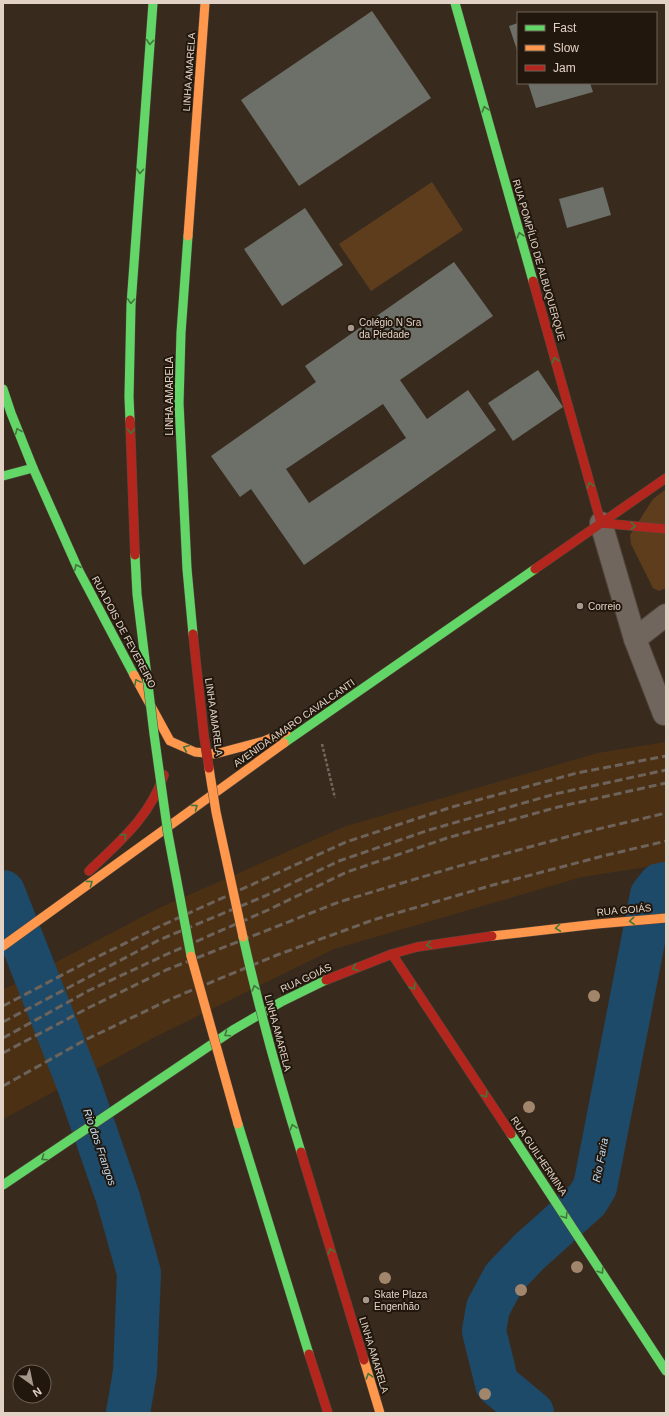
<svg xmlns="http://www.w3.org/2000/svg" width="669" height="1416" font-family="Arial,sans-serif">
	<rect width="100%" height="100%" fill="#382b1e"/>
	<path fill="#4b3014" d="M666 742V864L582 877 334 949 155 1037 3 1119V990L159 908 346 826 598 753Z"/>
	<g fill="#5e3d1d">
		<path d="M432 182 463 230 371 291 339 244Z"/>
		<path d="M666 489V588L659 591 653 588 631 544 630 535 653 499Z"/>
	</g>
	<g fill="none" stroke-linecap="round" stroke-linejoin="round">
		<g stroke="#1e4a6a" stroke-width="44">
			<path d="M3 892 79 1085 118 1198 139 1273 135 1372 128 1413"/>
			<path d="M532 1413 497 1384 484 1331 488 1308 504 1278 530 1251 587 1200 595 1187 652 895 660 885 666 884"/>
		</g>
	</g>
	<g fill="#6d7069" fill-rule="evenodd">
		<path d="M372 11 431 98 299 186 241 100Z"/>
		<path d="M518 23V50H517L509 26Z"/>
		<path d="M528 83H590L593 92 536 108Z"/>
		<path d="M603 187 611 215 567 228 559 199Z"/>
		<path d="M305 208 343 265 282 306 244 249Z"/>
		<path d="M454 262 493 316 400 380 427 419 468 390 496 430 304 565 251 489 240 497 211 456 316 382 305 366ZM383 404 406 438 309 503 286 469Z"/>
		<path d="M538 370 563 407 513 441 488 403Z"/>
	</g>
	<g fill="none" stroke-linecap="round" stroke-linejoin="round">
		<defs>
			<g id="street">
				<path d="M601 523 635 639 664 714"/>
				<path d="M635 639 666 615"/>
			</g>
			<g id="fast">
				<path d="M455 3 533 281"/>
				<path d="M3 389 11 413 33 468"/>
				<path d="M3 476 33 468 79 571 134 675"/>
				<path d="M284 743 535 569"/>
				<path d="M511 1134 666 1371"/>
				<path d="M3 1185 233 1030 281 1002 326 980"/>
			</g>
			<g id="slow">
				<path d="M134 675 170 741 195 752 215 754 264 741 286 732"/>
				<path d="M492 936 597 924 666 918"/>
				<path d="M3 946 284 743"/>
			</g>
			<g id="jam">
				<path d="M533 281 601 523 666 529"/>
				<path d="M535 569 666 478"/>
				<path d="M89 871C120 841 149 818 164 775"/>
				<path d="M392 954 511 1134"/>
				<path d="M326 980 392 954 417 947 492 936"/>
			</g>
		</defs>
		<use href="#street" stroke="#52463c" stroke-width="24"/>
		<use href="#fast" stroke="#52463c" stroke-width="10"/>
		<use href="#slow" stroke="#52463c" stroke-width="10"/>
		<use href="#jam" stroke="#52463c" stroke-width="10"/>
		<path stroke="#72685f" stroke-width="2.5" stroke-dasharray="3 2" stroke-linecap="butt" d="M322 744 335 798"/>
		<use href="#street" stroke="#70665d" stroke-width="22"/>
		<use href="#fast" stroke="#63d668" stroke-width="9"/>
		<use href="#slow" stroke="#ff974d" stroke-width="9"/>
		<use href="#jam" stroke="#b3261e" stroke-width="9"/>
		<g stroke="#6d635a" stroke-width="3" stroke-dasharray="8 4" stroke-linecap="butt">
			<path d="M3 1006 83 964 156 928 346 842 452 807 577 773 666 756"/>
			<path d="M3 1022 159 940 265 896 339 861 429 830 555 794 666 770"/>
			<path d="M3 1038 90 990 163 956 268 910 347 872 447 838 558 807 666 783"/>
			<path d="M3 1053 90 1007 166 970 339 902 452 868 581 833 666 813"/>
			<path d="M3 1086 85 1040 173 998 277 955 373 920 493 885 603 856 666 841"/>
		</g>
		<defs>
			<g id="fast-bridge">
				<path d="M188 236 181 333 179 403 187 569 193 634"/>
				<path d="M130 420 129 397 131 305 153 3"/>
				<path d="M135 555 137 594 154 734 168 834 191 956"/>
				<path d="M243 937C259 1009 279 1081 301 1152"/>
				<path d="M238 1124 309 1354"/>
			</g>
			<g id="slow-bridge">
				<path d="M188 236 205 3"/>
				<path d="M209 768 216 812 243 937"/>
				<path d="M191 956 238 1124"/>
				<path d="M364 1360 380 1413"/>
			</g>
			<g id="jam-bridge">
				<path d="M130 420 135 555"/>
				<path d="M193 634 204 736 209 768"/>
				<path d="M301 1152 364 1360"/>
				<path d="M309 1354 328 1413"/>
			</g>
		</defs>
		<use href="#fast-bridge" stroke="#52463c" stroke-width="10" stroke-linecap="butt"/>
		<use href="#slow-bridge" stroke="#52463c" stroke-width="10" stroke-linecap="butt"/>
		<use href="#jam-bridge" stroke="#52463c" stroke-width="10" stroke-linecap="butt"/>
		<use href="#fast-bridge" stroke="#63d668" stroke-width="9"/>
		<use href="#slow-bridge" stroke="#ff974d" stroke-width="9"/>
		<use href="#jam-bridge" stroke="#b3261e" stroke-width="9"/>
	</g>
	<g fill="#a2866c">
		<circle cx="594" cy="996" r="6"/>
		<circle cx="529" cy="1107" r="6"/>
		<circle cx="577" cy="1267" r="6"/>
		<circle cx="385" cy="1278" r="6"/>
		<circle cx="521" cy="1290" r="6"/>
		<circle cx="485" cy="1394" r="6"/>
	</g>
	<defs><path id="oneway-chevron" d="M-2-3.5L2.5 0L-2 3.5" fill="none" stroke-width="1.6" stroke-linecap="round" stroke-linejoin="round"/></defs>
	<g stroke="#42763a">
		<use href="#oneway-chevron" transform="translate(150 42) rotate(95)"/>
		<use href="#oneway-chevron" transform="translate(485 109) rotate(-106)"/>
		<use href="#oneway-chevron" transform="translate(140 171) rotate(94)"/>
		<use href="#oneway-chevron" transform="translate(520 235) rotate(-106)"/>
		<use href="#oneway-chevron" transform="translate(131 301) rotate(93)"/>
		<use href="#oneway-chevron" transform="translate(555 360) rotate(-106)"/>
		<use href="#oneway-chevron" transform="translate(18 431) rotate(-112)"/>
		<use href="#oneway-chevron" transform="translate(131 431) rotate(88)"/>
		<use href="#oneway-chevron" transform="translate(590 485) rotate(-106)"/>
		<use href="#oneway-chevron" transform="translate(633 526) rotate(5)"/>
		<use href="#oneway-chevron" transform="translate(77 567) rotate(-115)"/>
		<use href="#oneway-chevron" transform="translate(137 682) rotate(-118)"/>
		<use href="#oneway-chevron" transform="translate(186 748) rotate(-157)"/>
		<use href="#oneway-chevron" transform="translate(195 807) rotate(-36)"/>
		<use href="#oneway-chevron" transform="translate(124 836) rotate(-45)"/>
		<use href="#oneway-chevron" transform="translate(90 883) rotate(-36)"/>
		<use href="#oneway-chevron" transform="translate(632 921) rotate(175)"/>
		<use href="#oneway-chevron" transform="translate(558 928) rotate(173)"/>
		<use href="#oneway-chevron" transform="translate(429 945) rotate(171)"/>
		<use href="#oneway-chevron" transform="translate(355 968) rotate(158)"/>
		<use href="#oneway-chevron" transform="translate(413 987) rotate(56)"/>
		<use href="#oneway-chevron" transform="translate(255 988) rotate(-105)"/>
		<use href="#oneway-chevron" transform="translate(227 1034) rotate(146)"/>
		<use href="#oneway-chevron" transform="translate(485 1095) rotate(56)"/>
		<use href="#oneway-chevron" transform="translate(293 1127) rotate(-107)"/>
		<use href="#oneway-chevron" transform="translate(44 1158) rotate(146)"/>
		<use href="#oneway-chevron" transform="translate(565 1216) rotate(57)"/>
		<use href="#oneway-chevron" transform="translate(331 1251) rotate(-107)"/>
		<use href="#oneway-chevron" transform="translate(601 1271) rotate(57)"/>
		<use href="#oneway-chevron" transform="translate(369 1376) rotate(-107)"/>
	</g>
	<g fill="#a6988b" stroke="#21170d" stroke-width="1.5">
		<circle cx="351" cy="328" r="4"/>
		<circle cx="580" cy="606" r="4"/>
		<circle cx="366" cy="1300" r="4"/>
	</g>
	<g text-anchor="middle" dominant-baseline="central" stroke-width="4" stroke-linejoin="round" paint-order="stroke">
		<g font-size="10" fill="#e2d2c5" stroke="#21170d">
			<text transform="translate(189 72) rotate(-86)">LINHA AMARELA</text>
			<text transform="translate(539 260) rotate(74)">RUA POMPÍLIO DE ALBUQUERQUE</text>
			<text transform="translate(169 396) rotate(-90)">LINHA AMARELA</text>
			<text transform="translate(124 632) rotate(62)">RUA DOIS DE FEVEREIRO</text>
			<text transform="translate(214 717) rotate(82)">LINHA AMARELA</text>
			<text transform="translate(294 723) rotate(-35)">AVENIDA AMARO CAVALCANTI</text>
			<text transform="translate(624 910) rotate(-5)">RUA GOIÁS</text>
			<text transform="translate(306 978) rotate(-25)">RUA GOIÁS</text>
			<text transform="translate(278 1033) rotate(75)">LINHA AMARELA</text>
			<text transform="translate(539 1156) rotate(56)">RUA GUILHERMINA</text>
			<text transform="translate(374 1355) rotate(73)">LINHA AMARELA</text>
		</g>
		<g font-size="10" fill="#e2d2c5" stroke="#21170d" text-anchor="start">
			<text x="359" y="322">Colégio N Sra<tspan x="359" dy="12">da Piedade</tspan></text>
			<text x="588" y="606">Correio</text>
			<text x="374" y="1294">Skate Plaza<tspan x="374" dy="12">Engenhão</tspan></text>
		</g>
		<g font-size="11" font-style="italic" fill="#bfdbf3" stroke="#21170d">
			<text transform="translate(100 1147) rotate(71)">Rio dos Frangos</text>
			<text transform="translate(600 1160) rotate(-79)">Rio Faria</text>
		</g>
	</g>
	<rect width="669" height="1416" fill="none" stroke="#e2d2c5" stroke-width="8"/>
	<rect x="517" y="12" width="140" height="72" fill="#21170d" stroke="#6e6257"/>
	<rect x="525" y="25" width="20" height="6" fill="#63d668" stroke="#6e6257"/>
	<text x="553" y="32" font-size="12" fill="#e2d2c5">Fast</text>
	<rect x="525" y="45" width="20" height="6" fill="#ff974d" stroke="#6e6257"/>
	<text x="553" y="52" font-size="12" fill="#e2d2c5">Slow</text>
	<rect x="525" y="65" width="20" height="6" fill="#b3261e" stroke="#6e6257"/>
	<text x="553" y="72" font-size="12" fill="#e2d2c5">Jam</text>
	<g transform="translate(32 1384) rotate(147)"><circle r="19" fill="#21170d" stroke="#6e6257"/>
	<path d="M0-3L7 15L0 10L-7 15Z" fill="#a6988b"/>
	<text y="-6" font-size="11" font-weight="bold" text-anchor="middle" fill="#e2d2c5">N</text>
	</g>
</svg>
